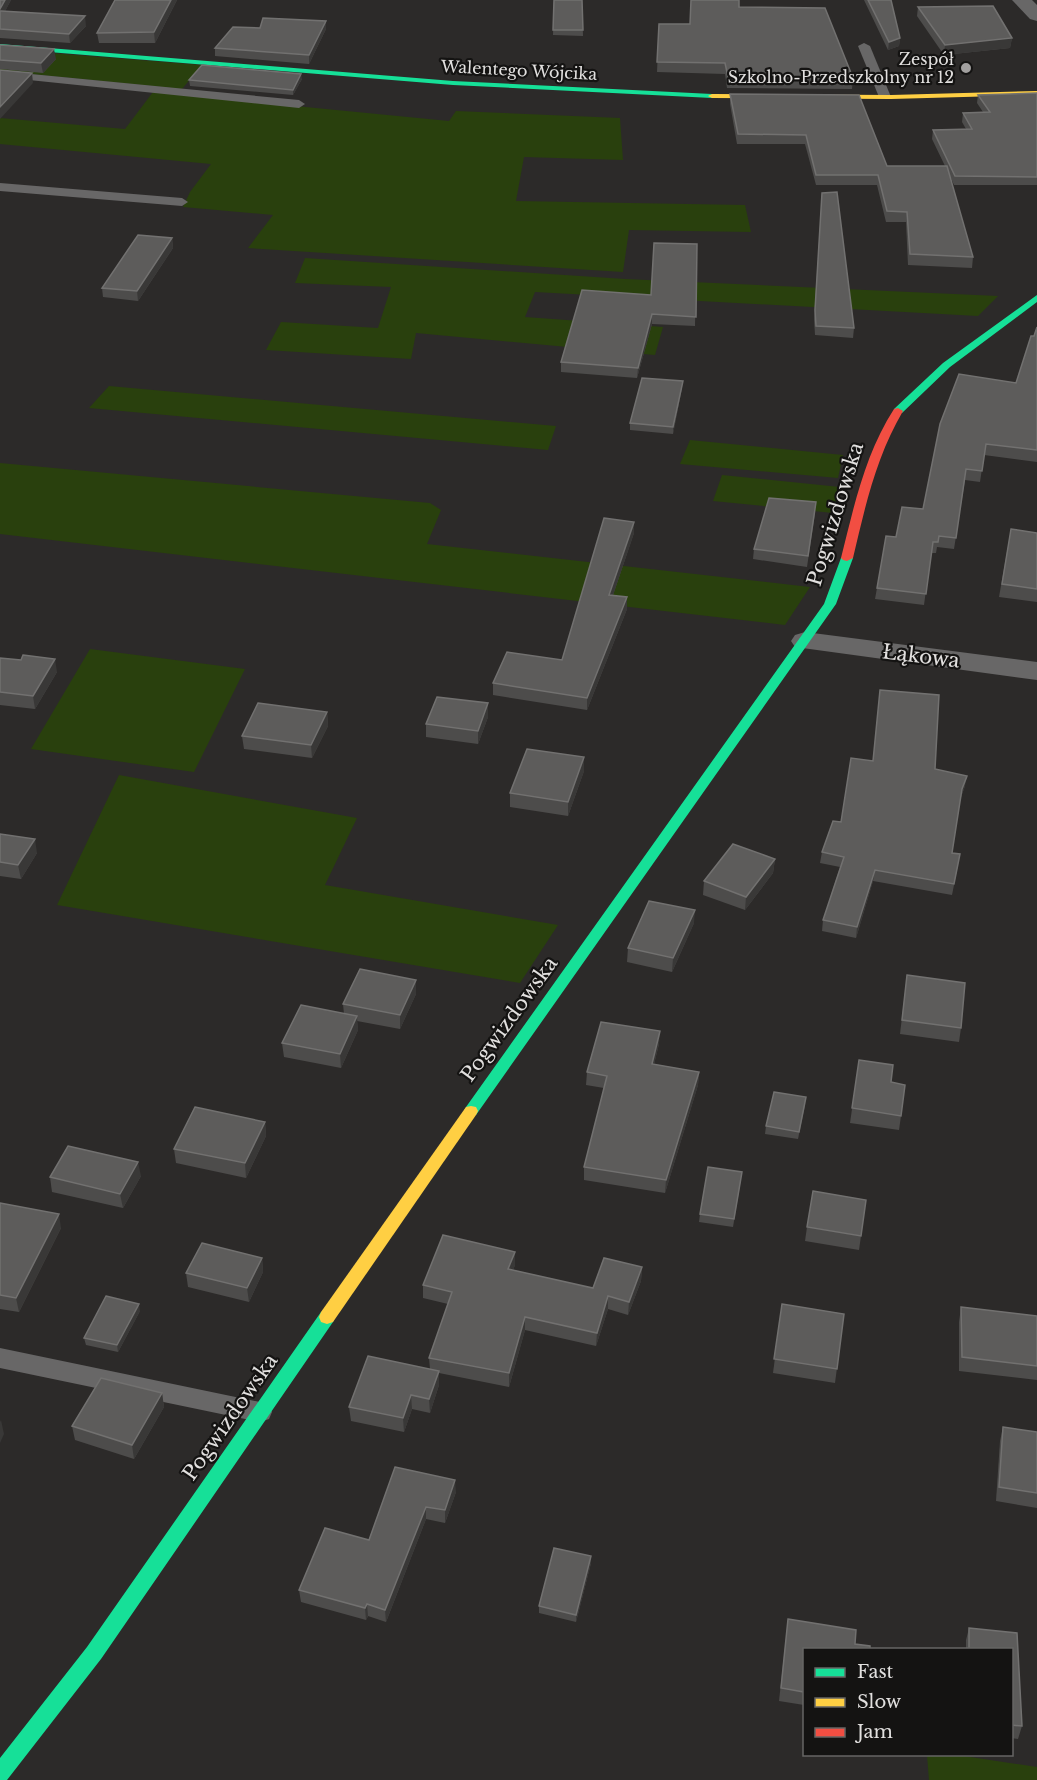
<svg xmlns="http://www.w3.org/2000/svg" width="1037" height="1780" font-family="'Libre Baskerville',serif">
	<rect width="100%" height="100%" fill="#2c2a29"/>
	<g fill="#29400d">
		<path d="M0 49 202 65 182 89 0 71Z"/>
		<path d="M153 92 449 121 456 111 620 118 623 160 524 157 516 201 745 205 751 232 629 230 623 272 248 248 273 215 183 207 190 192 211 164 0 144V118L125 129Z"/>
		<path d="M305 258 625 279 998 296 978 316 535 292 525 317 663 327 655 355 416 333 411 359 266 350 281 322 378 328 391 287 295 283Z"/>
		<path d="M109 386 556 426 548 450 89 408Z"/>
		<path d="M690 440 843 455 838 478 680 464Z"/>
		<path d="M0 463 430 503 441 510 427 544 810 587 785 625 0 534Z"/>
		<path d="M722 475 840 487 833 513 713 501Z"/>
		<path d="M90 649 245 669 194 772 31 749Z"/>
		<path d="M119 775 357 818 325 885 558 925 520 983 57 905Z"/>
		<path d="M927 1755H957L1037 1767V1780H929Z"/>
	</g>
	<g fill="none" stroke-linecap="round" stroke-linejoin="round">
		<g fill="#686767" fill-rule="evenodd">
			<path d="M864 43 870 46 891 97 889 99H881L879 97 858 46Z"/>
			<path d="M0 71 299 100 305 104 299 108 0 77Z"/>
			<path d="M0 183 182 198 188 202 182 206 0 191Z"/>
			<path d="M0 1348 260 1402 269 1405 272 1412 269 1419 260 1422 0 1368Z"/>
		</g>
		<g fill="#686767" fill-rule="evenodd">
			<path d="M1012 0H1032L1037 5V21L1030 19Z"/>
			<path d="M805 632 1037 662V680L795 647 791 641 795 635Z"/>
		</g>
		<g fill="#16e098" fill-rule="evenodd">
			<path d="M0 44 453 81 712 94 716 96 712 98 453 85 0 48Z"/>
			<path d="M1037 295V302L950 367 902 413H894V409L943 363Z"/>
			<path d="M847 555 853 558 836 604 476 1115H466L464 1111 466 1107 824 604 841 558Z"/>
			<path d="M327 1310 333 1312 335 1317 333 1322 101 1659 7 1780H0V1758L87 1647 321 1312Z"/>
		</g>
		<g fill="#ffcf43" fill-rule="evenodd">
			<path d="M1037 91V95L891 99 712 98 708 96 712 94 891 95Z"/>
			<path d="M471 1106 476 1107 478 1111 476 1115 333 1322 327 1324 321 1322 319 1317 321 1312 466 1107Z"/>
		</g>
		<path fill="#f24e42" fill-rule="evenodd" d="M898 408 903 411C876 457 865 507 853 558L847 561 843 560 841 558C854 506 865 454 894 409Z"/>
	</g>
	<g fill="#4d4c4b">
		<path d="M0 0H11L5 11 86 26 70 43 0 38Z"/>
		<path d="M115 0H177L155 43H99L97 33Z"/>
		<path d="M554 0H582L583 36 553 35Z"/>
		<path d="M864 0H891L900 38 899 46 888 50Z"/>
		<path d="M739 7 853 78 852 89 727 88 725 74 657 72 659 24H690Z"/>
		<path d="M918 7 1012 38 1010 48 944 55 917 16Z"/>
		<path d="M326 29 309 64 215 56V48Z"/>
		<path d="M0 45 56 59 43 73 0 69Z"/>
		<path d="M302 79 293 95 190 86 189 80Z"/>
		<path d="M1037 93V185H954L950 176 973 257 972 268 908 265 906 222H886L877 185H816L805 144H737L730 104V94L887 166H945L932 139 933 130 966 129 962 122 963 113 983 112 977 103 978 95Z"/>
		<path d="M822 193 854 328 853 338 815 335 814 320Z"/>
		<path d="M172 238 173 248 138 301 103 297 102 288Z"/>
		<path d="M697 244 695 326 652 324 637 378 561 372V362L651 295Z"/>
		<path d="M1037 327V462L984 455 980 482 965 480 954 549 937 547 936 553H931L924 605 875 599 877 588 896 537 923 509 1016 383Z"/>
		<path d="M682 388 673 434 630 430V423Z"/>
		<path d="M815 513 807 567 753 559 754 549Z"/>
		<path d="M634 522V533L613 595 627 609 587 710 493 695V683L562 660Z"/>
		<path d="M1011 529 1037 533V602L999 597Z"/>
		<path d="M0 658 21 660 57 672 35 709 0 705Z"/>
		<path d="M327 712 328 726 312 758 244 749 242 736Z"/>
		<path d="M488 717 478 744 426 737V724Z"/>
		<path d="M935 769 965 786 960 800 952 853 958 865 952 895 873 881 856 938 822 931 823 920 840 867 820 863 822 852 841 822Z"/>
		<path d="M584 771 568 816 510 807V793Z"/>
		<path d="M0 834 37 853 21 879 0 876Z"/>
		<path d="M775 859 773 873 745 910 703 895 704 881Z"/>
		<path d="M694 923 672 972 627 962 628 948Z"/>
		<path d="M907 975 961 1028 959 1042 900 1034Z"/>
		<path d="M416 994 400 1029 357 1021 358 1030 341 1068 284 1057 282 1043 344 1014 343 1004Z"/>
		<path d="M659 1044 654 1064 699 1072 698 1085 665 1193 584 1180V1167L604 1088 586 1085 587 1072Z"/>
		<path d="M859 1060 891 1082 901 1116 899 1130 850 1123Z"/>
		<path d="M805 1105 798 1139 765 1134 766 1126Z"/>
		<path d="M265 1122 266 1136 246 1178 176 1163 174 1149Z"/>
		<path d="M141 1176 123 1208 52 1192 50 1177Z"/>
		<path d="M741 1179 733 1227 699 1222 700 1214Z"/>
		<path d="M0 1203 61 1228 19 1312 0 1309Z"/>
		<path d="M807 1227 861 1236 859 1250 805 1241Z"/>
		<path d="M262 1258 263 1272 249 1302 188 1287 186 1273Z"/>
		<path d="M515 1265 513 1270 593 1288 642 1267 641 1281 628 1315 608 1309 596 1346 525 1330 509 1387 439 1373V1385L430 1413 412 1409 404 1432 351 1421 349 1407 430 1369 429 1358 448 1304 423 1298V1285Z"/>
		<path d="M782 1304 844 1314 835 1383 773 1373Z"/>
		<path d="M961 1307 1037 1316V1380L959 1371V1322Z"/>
		<path d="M140 1311 118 1352 86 1345 84 1338Z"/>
		<path d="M162 1393 164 1407 134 1459 75 1440 72 1426Z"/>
		<path d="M1003 1427 1037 1432V1508L996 1501 1000 1441Z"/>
		<path d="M395 1467 456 1492 445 1523 426 1519 386 1622 368 1616 366 1620 301 1602 299 1590 369 1540Z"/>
		<path d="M591 1563 576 1622 539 1613V1606Z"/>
		<path d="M788 1619 804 1650V1705L779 1701Z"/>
		<path d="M969 1628 1017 1633 1022 1726 1018 1739 1011 1738V1650H966V1640Z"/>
	</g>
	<g fill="#393837">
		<path d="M5 0H11L0 21V9Z"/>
		<path d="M171 0H177L155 43 154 32Z"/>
		<path d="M85 16 86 26 70 43 69 34Z"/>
		<path d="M326 21V29L309 64V55Z"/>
		<path d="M900 38 899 46 888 50 889 42Z"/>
		<path d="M1012 38 1010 48 944 55 945 45Z"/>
		<path d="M54 49 56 59 43 73 41 63Z"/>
		<path d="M32 73 33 83 0 119V107Z"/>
		<path d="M301 74 302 79 293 95V90Z"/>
		<path d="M172 238 173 248 138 301 137 291Z"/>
		<path d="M652 314V324L637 378 638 368Z"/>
		<path d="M683 381 682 388 673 434V427Z"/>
		<path d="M634 522V533L609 607V595Z"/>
		<path d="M627 597V609L587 710V698Z"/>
		<path d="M55 659 57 672 35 709 33 696Z"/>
		<path d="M488 703V717L478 744V731Z"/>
		<path d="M327 712 328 726 312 758 311 745Z"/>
		<path d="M584 757V771L568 816V802Z"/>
		<path d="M967 776 965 786 960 800 962 789Z"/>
		<path d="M35 839 37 853 21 879 18 865Z"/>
		<path d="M775 859 773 873 745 910 746 897Z"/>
		<path d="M875 870 873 881 856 938 857 927Z"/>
		<path d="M695 910 694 923 672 972 673 958Z"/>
		<path d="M416 980V994L400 1029V1015Z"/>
		<path d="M357 1016 358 1030 341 1068 340 1054Z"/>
		<path d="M660 1031 659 1044 651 1077 652 1064Z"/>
		<path d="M699 1072 698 1085 665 1193 666 1180Z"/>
		<path d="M265 1122 266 1136 246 1178 245 1163Z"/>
		<path d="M138 1162 141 1176 123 1208 120 1194Z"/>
		<path d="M59 1214 61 1228 19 1312 16 1298Z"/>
		<path d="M515 1252V1265L508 1282V1269Z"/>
		<path d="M262 1258 263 1272 249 1302 247 1288Z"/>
		<path d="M642 1267 641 1281 628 1315 629 1302Z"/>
		<path d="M608 1296V1309L596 1346 597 1333Z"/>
		<path d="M139 1304 140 1311 118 1352 117 1345Z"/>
		<path d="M525 1317V1330L509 1387V1373Z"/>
		<path d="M439 1371V1385L430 1413 429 1399Z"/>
		<path d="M162 1393 164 1407 134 1459 132 1445Z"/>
		<path d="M411 1395 412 1409 404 1432 403 1418Z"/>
		<path d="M1 1420 4 1434 0 1443V1422Z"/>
		<path d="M455 1480 456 1492 445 1523V1510Z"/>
		<path d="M426 1507V1519L386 1622 385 1610Z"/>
		<path d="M591 1556V1563L576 1622V1615Z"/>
		<path d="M367 1604 368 1616 366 1620 365 1608Z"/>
	</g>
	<g fill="#5d5c5b" stroke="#727170" stroke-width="1.5">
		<path d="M0 0H5L0 9Z"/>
		<path d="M115 0H171L154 32 97 33Z"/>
		<path d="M554 0H582L583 30H553Z"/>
		<path d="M691 0H739V7L825 8 853 78 728 77 725 63 657 62 659 24H690Z"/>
		<path d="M868 0H891L900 38 889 42Z"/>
		<path d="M993 6 1012 38 945 45 918 7Z"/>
		<path d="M0 11H1L85 16 69 34 0 29Z"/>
		<path d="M263 18 326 21 309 55 215 48 233 27 260 28Z"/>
		<path d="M0 45 54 49 41 63 0 60Z"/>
		<path d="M202 65 301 74 293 90 189 80Z"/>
		<path d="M0 70 32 73 0 107Z"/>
		<path d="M1037 93V177L955 176 933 130 972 129 963 113 990 112 978 95Z"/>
		<path d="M730 94 859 95 887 166H947L973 257 910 254 907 212 887 211 878 175H816L806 135 738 134Z"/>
		<path d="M837 192 854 328 816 326 815 310 822 193Z"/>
		<path d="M138 235 172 238 137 291 102 288Z"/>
		<path d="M654 243 697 244 696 317 652 314 638 368 561 362 582 290 651 295Z"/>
		<path d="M1037 327V450L986 444 982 471 966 469 956 538 939 536 938 542H933L926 594 877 588 886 536 896 537 902 507 923 509 940 424 959 374 1016 383 1031 336H1034Z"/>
		<path d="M642 378 683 381 673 427 630 423Z"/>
		<path d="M769 498 816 502 808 556 754 549Z"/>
		<path d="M604 518 634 522 609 595 627 597 587 698 493 683 507 652 562 660Z"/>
		<path d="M1011 529 1037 533V589L1002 584Z"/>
		<path d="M23 655 55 659 33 696 0 692V658L21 660Z"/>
		<path d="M880 690 939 695 935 769 967 776 962 789 952 853 960 854 954 884 875 870 857 927 823 920 844 857 822 852 833 821 841 822 851 758 873 761Z"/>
		<path d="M437 697 488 703 478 731 426 724Z"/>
		<path d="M258 703 327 712 311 745 242 736Z"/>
		<path d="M527 749 584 757 568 802 510 793Z"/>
		<path d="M0 834 35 839 18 865 0 862Z"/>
		<path d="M733 844 775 859 746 897 704 881Z"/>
		<path d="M649 901 695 910 673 958 628 948Z"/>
		<path d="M360 969 416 980 400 1015 343 1004Z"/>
		<path d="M907 975 965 983 961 1028 902 1020Z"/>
		<path d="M301 1005 357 1016 340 1054 282 1043Z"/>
		<path d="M601 1022 660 1031 652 1064 699 1072 666 1180 584 1167 607 1076 587 1072Z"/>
		<path d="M859 1060 893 1065 891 1082 905 1085 901 1116 852 1108Z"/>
		<path d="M774 1092 806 1097 799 1132 766 1126Z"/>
		<path d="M195 1107 265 1122 245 1163 174 1149Z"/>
		<path d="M68 1146 138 1162 120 1194 50 1177Z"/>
		<path d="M708 1167 742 1172 734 1219 700 1214Z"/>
		<path d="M813 1191 866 1200 861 1236 807 1227Z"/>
		<path d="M0 1203 59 1214 16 1298 0 1295Z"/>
		<path d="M443 1235 515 1252 508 1269 593 1288 604 1258 642 1267 629 1302 608 1296 597 1333 525 1317 509 1373 429 1358 452 1292 423 1285Z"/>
		<path d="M202 1243 262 1258 247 1288 186 1273Z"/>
		<path d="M106 1296 139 1304 117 1345 84 1338Z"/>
		<path d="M782 1304 844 1314 837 1369 774 1359Z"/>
		<path d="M961 1307 1037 1316V1366L962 1357Z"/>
		<path d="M368 1356 439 1371 429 1399 411 1395 403 1418 349 1407Z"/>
		<path d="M101 1378 162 1393 132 1445 72 1426Z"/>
		<path d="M1003 1427 1037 1432V1493L999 1487Z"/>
		<path d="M395 1467 455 1480 445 1510 426 1507 385 1610 367 1604 365 1608 299 1590 325 1528 369 1540Z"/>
		<path d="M554 1548 591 1556 576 1615 539 1606Z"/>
		<path d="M788 1619 856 1630 855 1644 870 1646V1650H804V1692L781 1688Z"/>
		<path d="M969 1628 1017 1633 1022 1726 1011 1725V1650H969Z"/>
	</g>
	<circle fill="#a2a09f" stroke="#141312" stroke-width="2" cx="966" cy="68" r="6"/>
	<g text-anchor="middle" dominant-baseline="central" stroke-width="4.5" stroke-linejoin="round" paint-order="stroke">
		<g font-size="16" fill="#e2e0df" stroke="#141312" text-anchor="end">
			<text x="954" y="59">Zespół<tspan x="954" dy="18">Szkolno-Przedszkolny nr 12</tspan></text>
		</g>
		<g font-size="16" fill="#e2e0df" stroke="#141312">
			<text transform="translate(519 70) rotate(3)">Walentego Wójcika</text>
		</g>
		<g font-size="20" fill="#e2e0df" stroke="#141312">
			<text transform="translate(835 514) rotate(-73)">Pogwizdowska</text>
			<text transform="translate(921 656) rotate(7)">Łąkowa</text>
			<text transform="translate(509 1019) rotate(-54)">Pogwizdowska</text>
			<text transform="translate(230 1417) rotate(-55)">Pogwizdowska</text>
		</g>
	</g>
	<rect x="803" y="1648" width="210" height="108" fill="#141312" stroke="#666564" stroke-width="1.5"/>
	<rect x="815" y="1668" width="30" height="9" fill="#16e098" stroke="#666564" stroke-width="1.5"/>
	<text x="857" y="1678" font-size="18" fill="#e2e0df">Fast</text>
	<rect x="815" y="1698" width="30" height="9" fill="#ffcf43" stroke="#666564" stroke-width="1.5"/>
	<text x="857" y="1708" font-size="18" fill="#e2e0df">Slow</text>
	<rect x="815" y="1728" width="30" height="9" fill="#f24e42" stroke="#666564" stroke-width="1.5"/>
	<text x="857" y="1738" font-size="18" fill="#e2e0df">Jam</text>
</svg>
